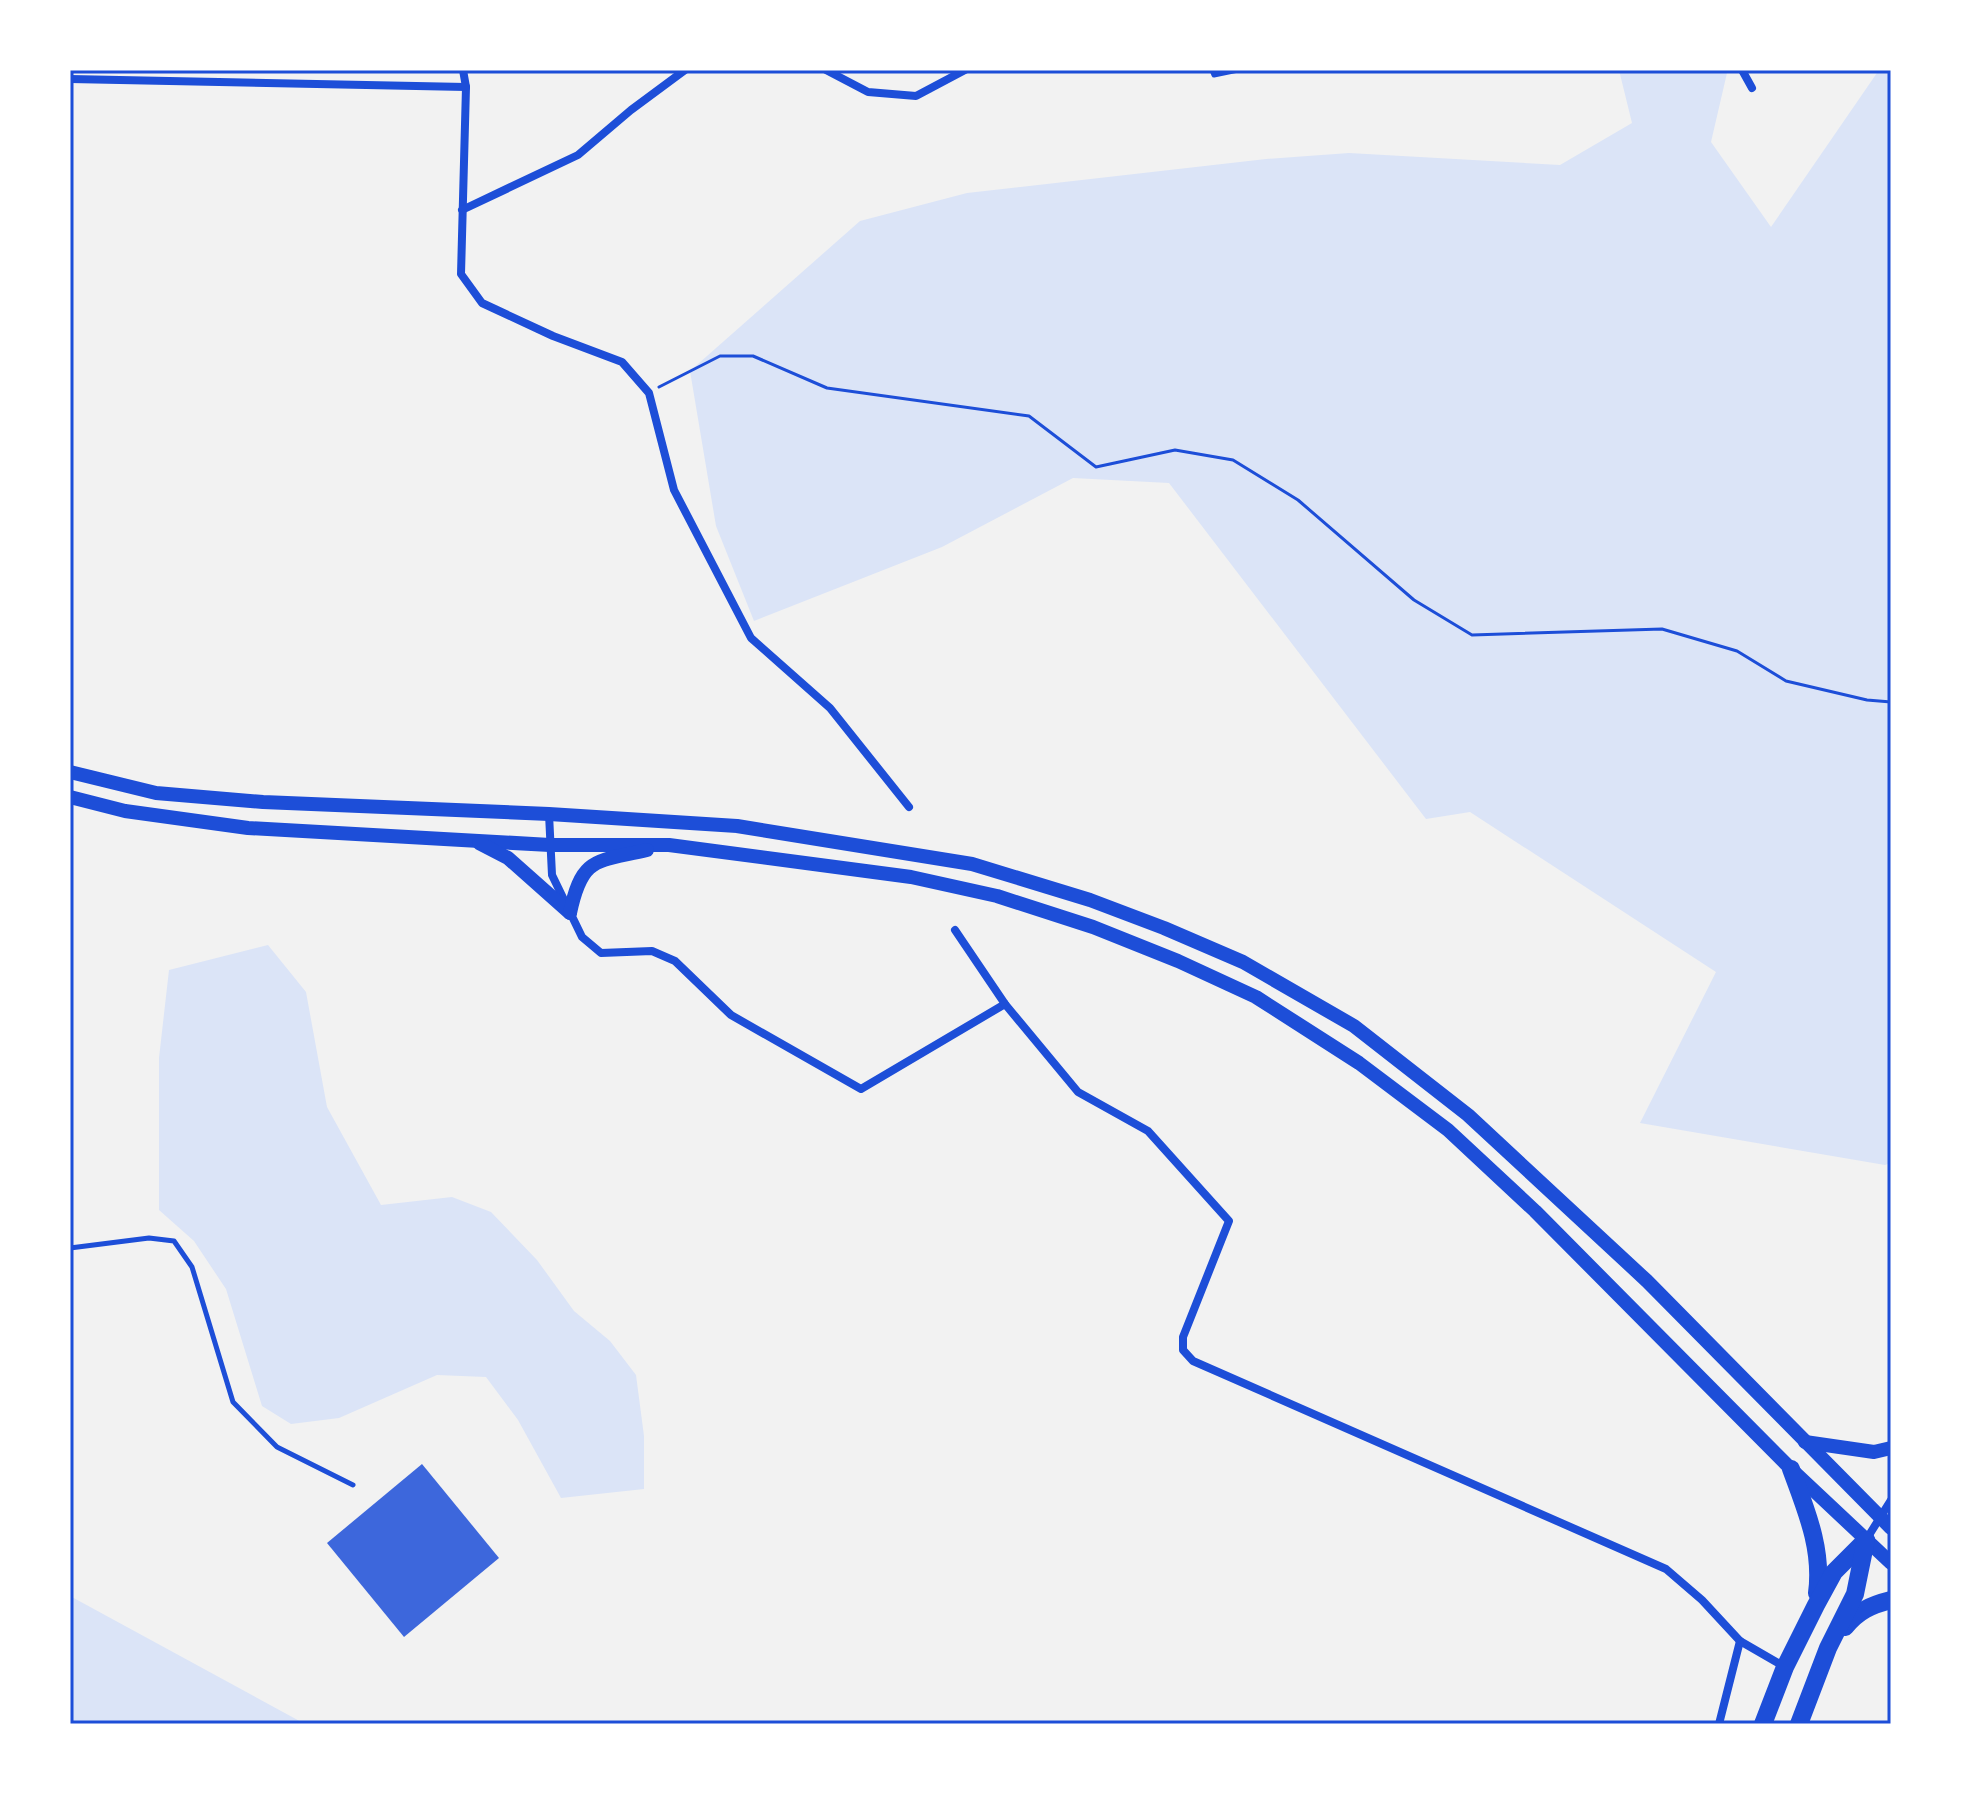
<svg xmlns="http://www.w3.org/2000/svg" width="1961" height="1794" font-family="'PT Sans Narrow',sans-serif">
	<rect width="100%" height="100%" fill="#f2f2f2"/>
	<g fill="#dbe4f7">
		<path d="M1619 70H1726L1727 73 1711 142 1771 227 1879 70H1891V1163L1885 1165 1640 1123 1716 972 1470 812 1426 819 1169 483 1073 478 942 547 754 621 716 526 690 371 860 221 967 193 1266 159 1349 153 1560 165 1632 123Z"/>
		<path d="M268 945 306 992 327 1107 381 1205 452 1197 491 1212 537 1260 574 1311 610 1341 636 1375 644 1436V1489L561 1498 518 1420 486 1377 437 1375 339 1418 291 1424 262 1406 226 1289 194 1241 159 1210V1058L169 970Z"/>
		<path d="M70 1596 305 1724H70Z"/>
	</g>
	<path fill="#3d67dc" d="M422 1464 499 1558 404 1637 327 1543Z"/>
	<g fill="none" stroke-linecap="round" stroke-linejoin="round">
		<path stroke="#1d4ed8" stroke-width="3" d="M659 387 720 356H753L827 388 1029 416 1096 467 1175 450 1233 460 1298 500 1414 600 1472 635 1662 629 1737 651 1786 681 1867 700 1891 702"/>
		<g stroke="#1d4ed8" stroke-width="5">
			<path d="M1212 70 1214 75 1238 70"/>
			<path d="M70 1248 149 1238 174 1241 192 1267 233 1402 277 1447 353 1485"/>
		</g>
		<g stroke="#1d4ed8" stroke-width="8">
			<path d="M463 70 466 87 461 274 482 303 553 336 622 362 649 393 674 490 751 638 830 708 909 807"/>
			<path d="M826 70 868 92 916 96 965 70"/>
			<path d="M1742 70 1752 88"/>
			<path d="M70 79 466 87"/>
			<path d="M462 210 578 155 631 110 685 70"/>
			<path d="M549 814 552 875 582 937 601 953 652 951 675 961 731 1015 861 1089 1005 1004"/>
			<path d="M955 930 1005 1004 1078 1092 1148 1131 1229 1221 1183 1337V1350L1193 1361 1666 1569 1702 1600 1740 1641 1785 1667"/>
			<path d="M1866 1540 1891 1500"/>
			<path d="M1719 1724 1740 1641"/>
		</g>
		<g stroke="#1d4ed8" stroke-width="14">
			<path d="M70 772 156 793 263 802 549 814 737 826 972 864 1090 900 1164 928 1243 962 1354 1026 1468 1115 1647 1281 1891 1528"/>
			<path d="M70 797 125 811 248 828 550 845H669L911 877 997 896 1093 927 1178 961 1256 997 1359 1063 1448 1130 1535 1211 1791 1469 1891 1563"/>
			<path d="M479 843 508 858 570 913"/>
			<path d="M570 913C582 856 596 862 647 850"/>
			<path d="M1805 1442 1874 1452 1891 1448"/>
		</g>
		<g stroke="#1d4ed8" stroke-width="18">
			<path d="M1791 1469C1806 1510 1823 1549 1817 1593"/>
			<path d="M1845 1627C1858 1611 1871 1605 1891 1600"/>
			<path d="M1763 1724 1785 1667 1816 1605 1834 1572 1866 1540"/>
			<path d="M1799 1724 1828 1648 1855 1594 1866 1540"/>
		</g>
	</g>
	<rect width="1961" height="1794" fill="none" stroke="#ffffff" stroke-width="144"/>
	<rect x="72" y="72" width="1817" height="1650" fill="none" stroke="#1d4ed8" stroke-width="3"/>
</svg>
